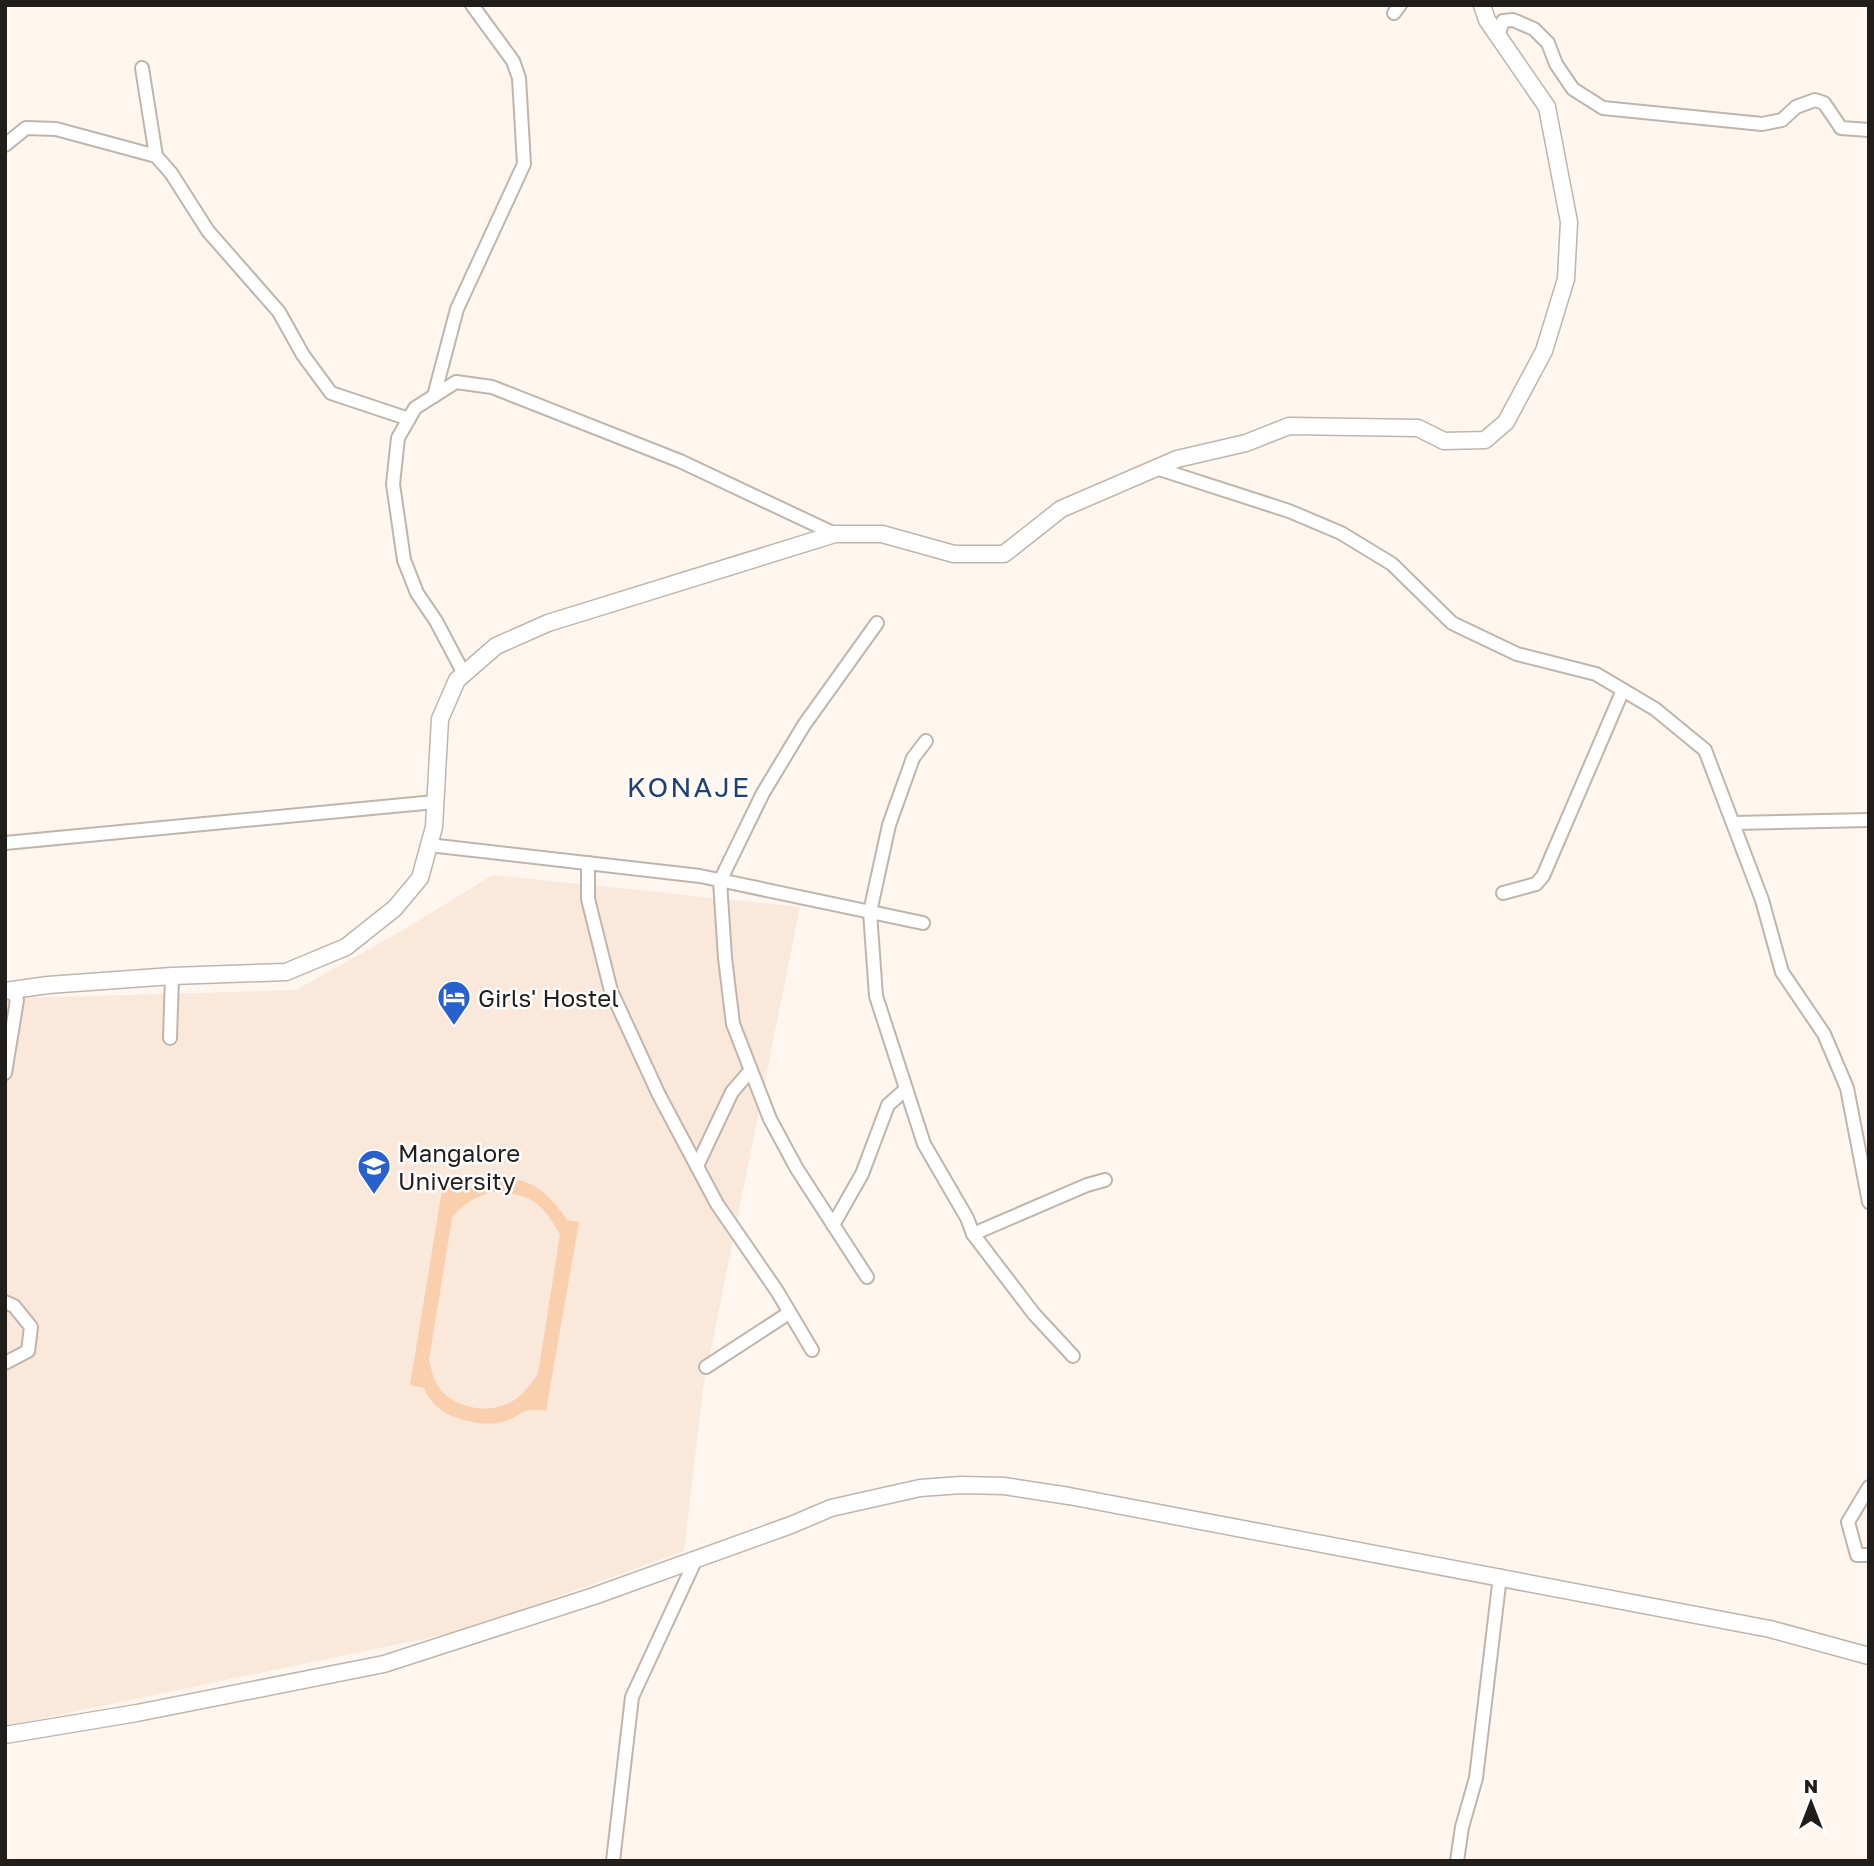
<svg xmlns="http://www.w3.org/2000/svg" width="1874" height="1866" font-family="'Golos Text',sans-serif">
	<rect width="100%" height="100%" fill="#fff6ef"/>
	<path fill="#fae8db" d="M493 875 800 907 703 1389 684 1551 462 1631 5 1726V1002L21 998 296 990 403 930Z"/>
	<path fill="#facfae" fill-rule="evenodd" d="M444 1178 458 1181 457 1193C507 1170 536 1173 567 1220L579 1222 546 1411C519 1407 527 1414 505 1421 485 1428 452 1420 436 1406 431 1402 427 1394 424 1388L410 1385ZM491 1192C529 1193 541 1201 560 1234L538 1374C530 1384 523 1396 511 1402 486 1416 448 1407 435 1381 432 1374 431 1366 429 1360L452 1218C462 1204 474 1198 491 1192Z"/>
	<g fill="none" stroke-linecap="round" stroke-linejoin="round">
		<defs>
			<g id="minor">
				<path d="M1394 13 1400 5"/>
				<path d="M1498 36 1503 21 1513 20 1534 29 1548 43 1556 64 1573 89 1603 108 1762 124 1782 120 1796 107 1815 100 1824 103 1841 128 1869 130"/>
				<path d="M142 68 156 156"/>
				<path d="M5 145 26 128 56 129 156 156 171 173 208 231 279 312 303 355 331 393 409 419"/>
				<path d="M434 396 457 309 524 164 519 78 513 61 472 5"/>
				<path d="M1156 468 1289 511 1341 533 1392 564 1452 623 1517 654 1596 674 1655 709 1705 750 1762 900 1782 972 1824 1034 1847 1088 1869 1202"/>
				<path d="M464 674 436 621 417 593 404 560 393 484 398 438 415 408 456 382 492 387 680 461 835 534"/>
				<path d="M926 741 913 758 889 825 870 912 876 996 924 1144 967 1218 973 1234 1034 1314 1073 1356"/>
				<path d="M1734 823 1869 820"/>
				<path d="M5 843 435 802"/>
				<path d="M429 845 700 876 923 923"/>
				<path d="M588 863V899L611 991 659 1095 717 1204 777 1291 812 1350"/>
				<path d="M1503 893 1536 884 1543 876 1623 690"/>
				<path d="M170 1038 172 976"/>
				<path d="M5 1073 17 1000 12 990"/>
				<path d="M697 1166 732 1092 751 1070"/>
				<path d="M833 1225 862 1174 888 1105 906 1089"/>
				<path d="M973 1234 1087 1185 1105 1180"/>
				<path d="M867 1277 797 1169 770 1119 733 1024 725 958 720 881 763 793 804 725 877 623"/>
				<path d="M5 1302 14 1306 31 1327 28 1351 5 1363"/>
				<path d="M706 1367 789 1313"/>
				<path d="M1869 1487 1848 1522 1857 1555H1869"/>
				<path d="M613 1861 632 1697 696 1559"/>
				<path d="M1457 1861 1462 1827 1476 1778 1500 1576"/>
			</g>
			<g id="major">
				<path d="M5 991 48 985 172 976 286 972 346 947 395 908 420 878 434 827 440 719 457 680 496 646 548 623 835 534H882L954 554H1004L1061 509 1177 459 1246 443 1289 426 1418 428 1444 441 1485 440 1506 422 1544 351 1566 279 1569 222 1547 107 1487 20 1482 5"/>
				<path d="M5 1735 137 1713 384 1664 594 1596 791 1525 831 1508 920 1488 961 1485 1004 1486 1069 1496 1770 1629 1869 1656"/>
			</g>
		</defs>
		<use href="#minor" stroke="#bfb5ad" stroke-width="16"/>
		<use href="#major" stroke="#bfb5ad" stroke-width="19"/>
		<use href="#minor" stroke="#fff" stroke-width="12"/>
		<use href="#major" stroke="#fff" stroke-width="16"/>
	</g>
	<defs>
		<symbol id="hotel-pin" viewBox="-11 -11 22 30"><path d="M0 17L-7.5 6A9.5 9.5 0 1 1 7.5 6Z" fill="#2860ce" stroke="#fff"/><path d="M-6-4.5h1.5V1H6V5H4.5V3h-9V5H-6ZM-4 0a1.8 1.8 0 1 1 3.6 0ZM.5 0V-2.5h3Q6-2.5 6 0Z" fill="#fff"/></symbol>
		<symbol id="university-pin" viewBox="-11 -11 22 30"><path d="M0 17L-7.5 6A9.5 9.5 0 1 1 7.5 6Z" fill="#2860ce" stroke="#fff"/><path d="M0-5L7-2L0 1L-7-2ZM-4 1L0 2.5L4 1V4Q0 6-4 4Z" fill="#fff"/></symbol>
	</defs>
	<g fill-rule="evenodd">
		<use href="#hotel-pin" x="435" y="978" width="38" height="52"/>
		<use href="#university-pin" x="355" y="1147" width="38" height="52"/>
	</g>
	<g text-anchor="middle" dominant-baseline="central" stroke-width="5" stroke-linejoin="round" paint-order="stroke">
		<g font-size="24" fill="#211d1a" stroke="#fff" text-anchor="start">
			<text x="478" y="997">Girls' Hostel</text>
			<text x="398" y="1152">Mangalore<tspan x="398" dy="28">University</tspan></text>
		</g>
		<g font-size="28" letter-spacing="2" fill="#223f76" stroke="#fff">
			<text x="689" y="786">KONAJE</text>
		</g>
	</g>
	<rect width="1874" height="1866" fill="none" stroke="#211d1a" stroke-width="14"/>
	<g transform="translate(1811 1803)" stroke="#ffffff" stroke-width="5" paint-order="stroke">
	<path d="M0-5L12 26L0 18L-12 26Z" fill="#211d1a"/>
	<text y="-10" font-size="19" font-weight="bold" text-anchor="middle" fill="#211d1a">N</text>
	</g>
</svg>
